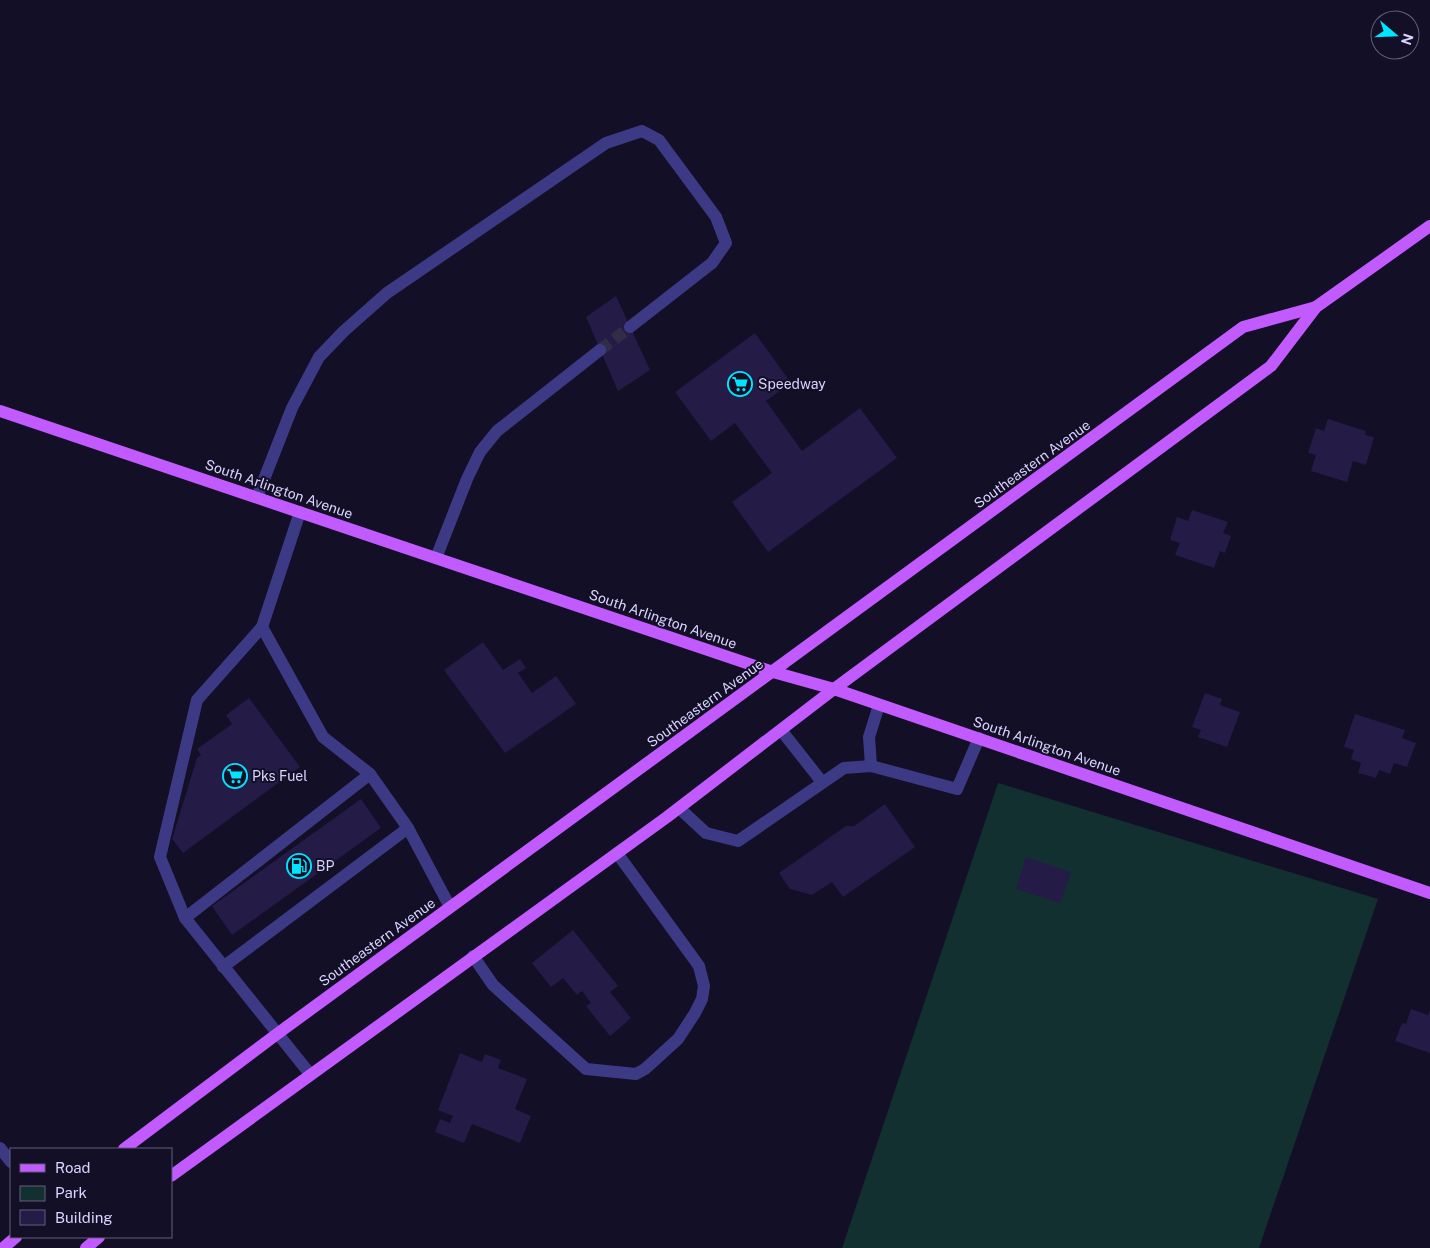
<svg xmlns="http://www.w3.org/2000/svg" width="1430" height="1248" font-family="'Public Sans',sans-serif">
	<rect width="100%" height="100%" fill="#130f26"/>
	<path fill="#12302f" d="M998 783 1378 899 1259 1248H842Z"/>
	<g fill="#241b47">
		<path d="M616 296 650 370 618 391 586 317Z"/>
		<path d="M755 333 791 383 766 401 802 451 860 408 897 458 768 552 732 502 772 473 735 423 711 441 675 392Z"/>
		<path d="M1328 419 1366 431 1365 435 1374 437 1366 465 1353 461 1347 482 1311 471 1316 455 1308 453 1316 428 1324 431Z"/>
		<path d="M1192 510 1228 522 1223 533 1231 536 1225 553 1220 551 1214 568 1175 555 1180 543 1170 540 1177 517 1188 521Z"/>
		<path d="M483 642 503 670 520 659 526 668 518 673 532 693 556 676 576 704 505 753 444 670Z"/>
		<path d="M1205 693 1222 699 1220 705 1240 712 1227 747 1198 737 1201 730 1192 727Z"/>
		<path d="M249 698 300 767 183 853 172 839 197 758 201 755 197 749 232 724 226 715Z"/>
		<path d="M1355 714 1405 730 1402 738 1416 743 1407 767 1394 763 1390 774 1379 770 1376 778 1358 773 1361 763 1351 759 1354 750 1344 747Z"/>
		<path d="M361 799 381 828 232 935 212 906Z"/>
		<path d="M885 804 915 847 843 897 832 882 812 895 790 889 779 873 846 826H854Z"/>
		<path d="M1026 857 1071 872 1060 903 1016 889Z"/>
		<path d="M573 930 618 986 610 992 631 1018 610 1036 586 1006 591 1003 582 991 577 995 563 978 551 987 532 963Z"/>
		<path d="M1411 1009 1428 1015 1430 1010V1053L1395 1041 1402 1023 1406 1024Z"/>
		<path d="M460 1053 482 1062 485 1054 501 1060 498 1068 527 1079 515 1109 531 1116 520 1143 472 1124 464 1143 435 1132 440 1119 450 1123 453 1116 438 1110Z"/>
	</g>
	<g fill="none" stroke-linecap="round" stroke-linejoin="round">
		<path stroke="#312d47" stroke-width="12" stroke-dasharray="12 6" stroke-linecap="butt" d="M600 350 630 327"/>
		<g stroke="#3d3a85" stroke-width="12">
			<path d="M257 497 292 408 319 357 344 331 387 293 606 143 642 131 659 140 716 217 726 243 712 263 630 327"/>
			<path d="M436 558 467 479 480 452 497 431 600 350"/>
			<path d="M262 627 323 737 370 774"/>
			<path d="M781 730 822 782"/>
			<path d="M871 766 869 737 879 705"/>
			<path d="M679 808 706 833 738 841 844 768 871 766 957 789 979 738"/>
			<path d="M185 918 160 857 197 700 262 627 300 512"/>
			<path d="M473 956 493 985 586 1069 636 1074 645 1069 678 1039 695 1013 702 999 704 986 699 966 617 853"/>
			<path d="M223 967 408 828"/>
			<path d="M310 1074 185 918 370 774 408 828 450 907"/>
			<path d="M0 1148 11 1162"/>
		</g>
		<g stroke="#c25bff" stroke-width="12">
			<path d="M0 411 773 672 834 689 1430 893"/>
			<path d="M124 1149 277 1034 1243 327 1316 307"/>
			<path d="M171 1176 667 817 834 689 1271 366 1316 307 1430 226"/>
			<path d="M3 1248 16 1237"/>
			<path d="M86 1248 99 1237"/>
		</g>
	</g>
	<defs>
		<symbol id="supermarket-ring" viewBox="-11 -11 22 22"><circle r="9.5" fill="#130f26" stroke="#00e5ff" stroke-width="1.5"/><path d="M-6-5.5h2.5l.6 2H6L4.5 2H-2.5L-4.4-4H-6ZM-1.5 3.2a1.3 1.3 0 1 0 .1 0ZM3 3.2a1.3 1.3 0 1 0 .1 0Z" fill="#00e5ff"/></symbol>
		<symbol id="fuel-ring" viewBox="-11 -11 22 22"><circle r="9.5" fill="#130f26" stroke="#00e5ff" stroke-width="1.5"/><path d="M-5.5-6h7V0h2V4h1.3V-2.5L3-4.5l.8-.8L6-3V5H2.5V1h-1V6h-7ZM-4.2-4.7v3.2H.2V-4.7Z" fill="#00e5ff"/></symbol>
	</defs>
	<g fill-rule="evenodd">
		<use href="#supermarket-ring" x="726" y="370" width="28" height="28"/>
		<use href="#supermarket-ring" x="221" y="762" width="28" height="28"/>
		<use href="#fuel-ring" x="285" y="852" width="28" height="28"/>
	</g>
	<g text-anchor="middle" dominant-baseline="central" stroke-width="4" stroke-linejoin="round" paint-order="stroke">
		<g font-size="14" fill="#d9d4ff" stroke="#130f26" text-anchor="start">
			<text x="758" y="384">Speedway</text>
			<text x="252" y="776">Pks Fuel</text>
			<text x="316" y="866">BP</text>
		</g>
		<g font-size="14" fill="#d9d4ff" stroke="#130f26">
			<text transform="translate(1032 464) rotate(-36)">Southeastern Avenue</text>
			<text transform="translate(279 489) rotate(19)">South Arlington Avenue</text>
			<text transform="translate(663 619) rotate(19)">South Arlington Avenue</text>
			<text transform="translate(705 703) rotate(-36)">Southeastern Avenue</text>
			<text transform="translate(1047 746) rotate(19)">South Arlington Avenue</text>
			<text transform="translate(377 942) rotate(-36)">Southeastern Avenue</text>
		</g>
	</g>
	<rect x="10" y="1148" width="162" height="90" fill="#130f26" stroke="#625e7d"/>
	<rect x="20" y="1164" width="25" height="8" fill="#c25bff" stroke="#625e7d"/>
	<text x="55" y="1173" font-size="15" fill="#d9d4ff">Road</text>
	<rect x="20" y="1186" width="25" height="15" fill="#12302f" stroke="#625e7d"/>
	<text x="55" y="1198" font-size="15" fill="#d9d4ff">Park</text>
	<rect x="20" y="1210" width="25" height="15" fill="#241b47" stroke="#625e7d"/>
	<text x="55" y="1223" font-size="15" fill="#d9d4ff">Building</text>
	<g transform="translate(1395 35) rotate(109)"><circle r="24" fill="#130f26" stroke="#625e7d"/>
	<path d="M0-4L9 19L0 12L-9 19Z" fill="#00e5ff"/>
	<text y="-8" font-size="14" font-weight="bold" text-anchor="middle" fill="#d9d4ff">N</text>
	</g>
</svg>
